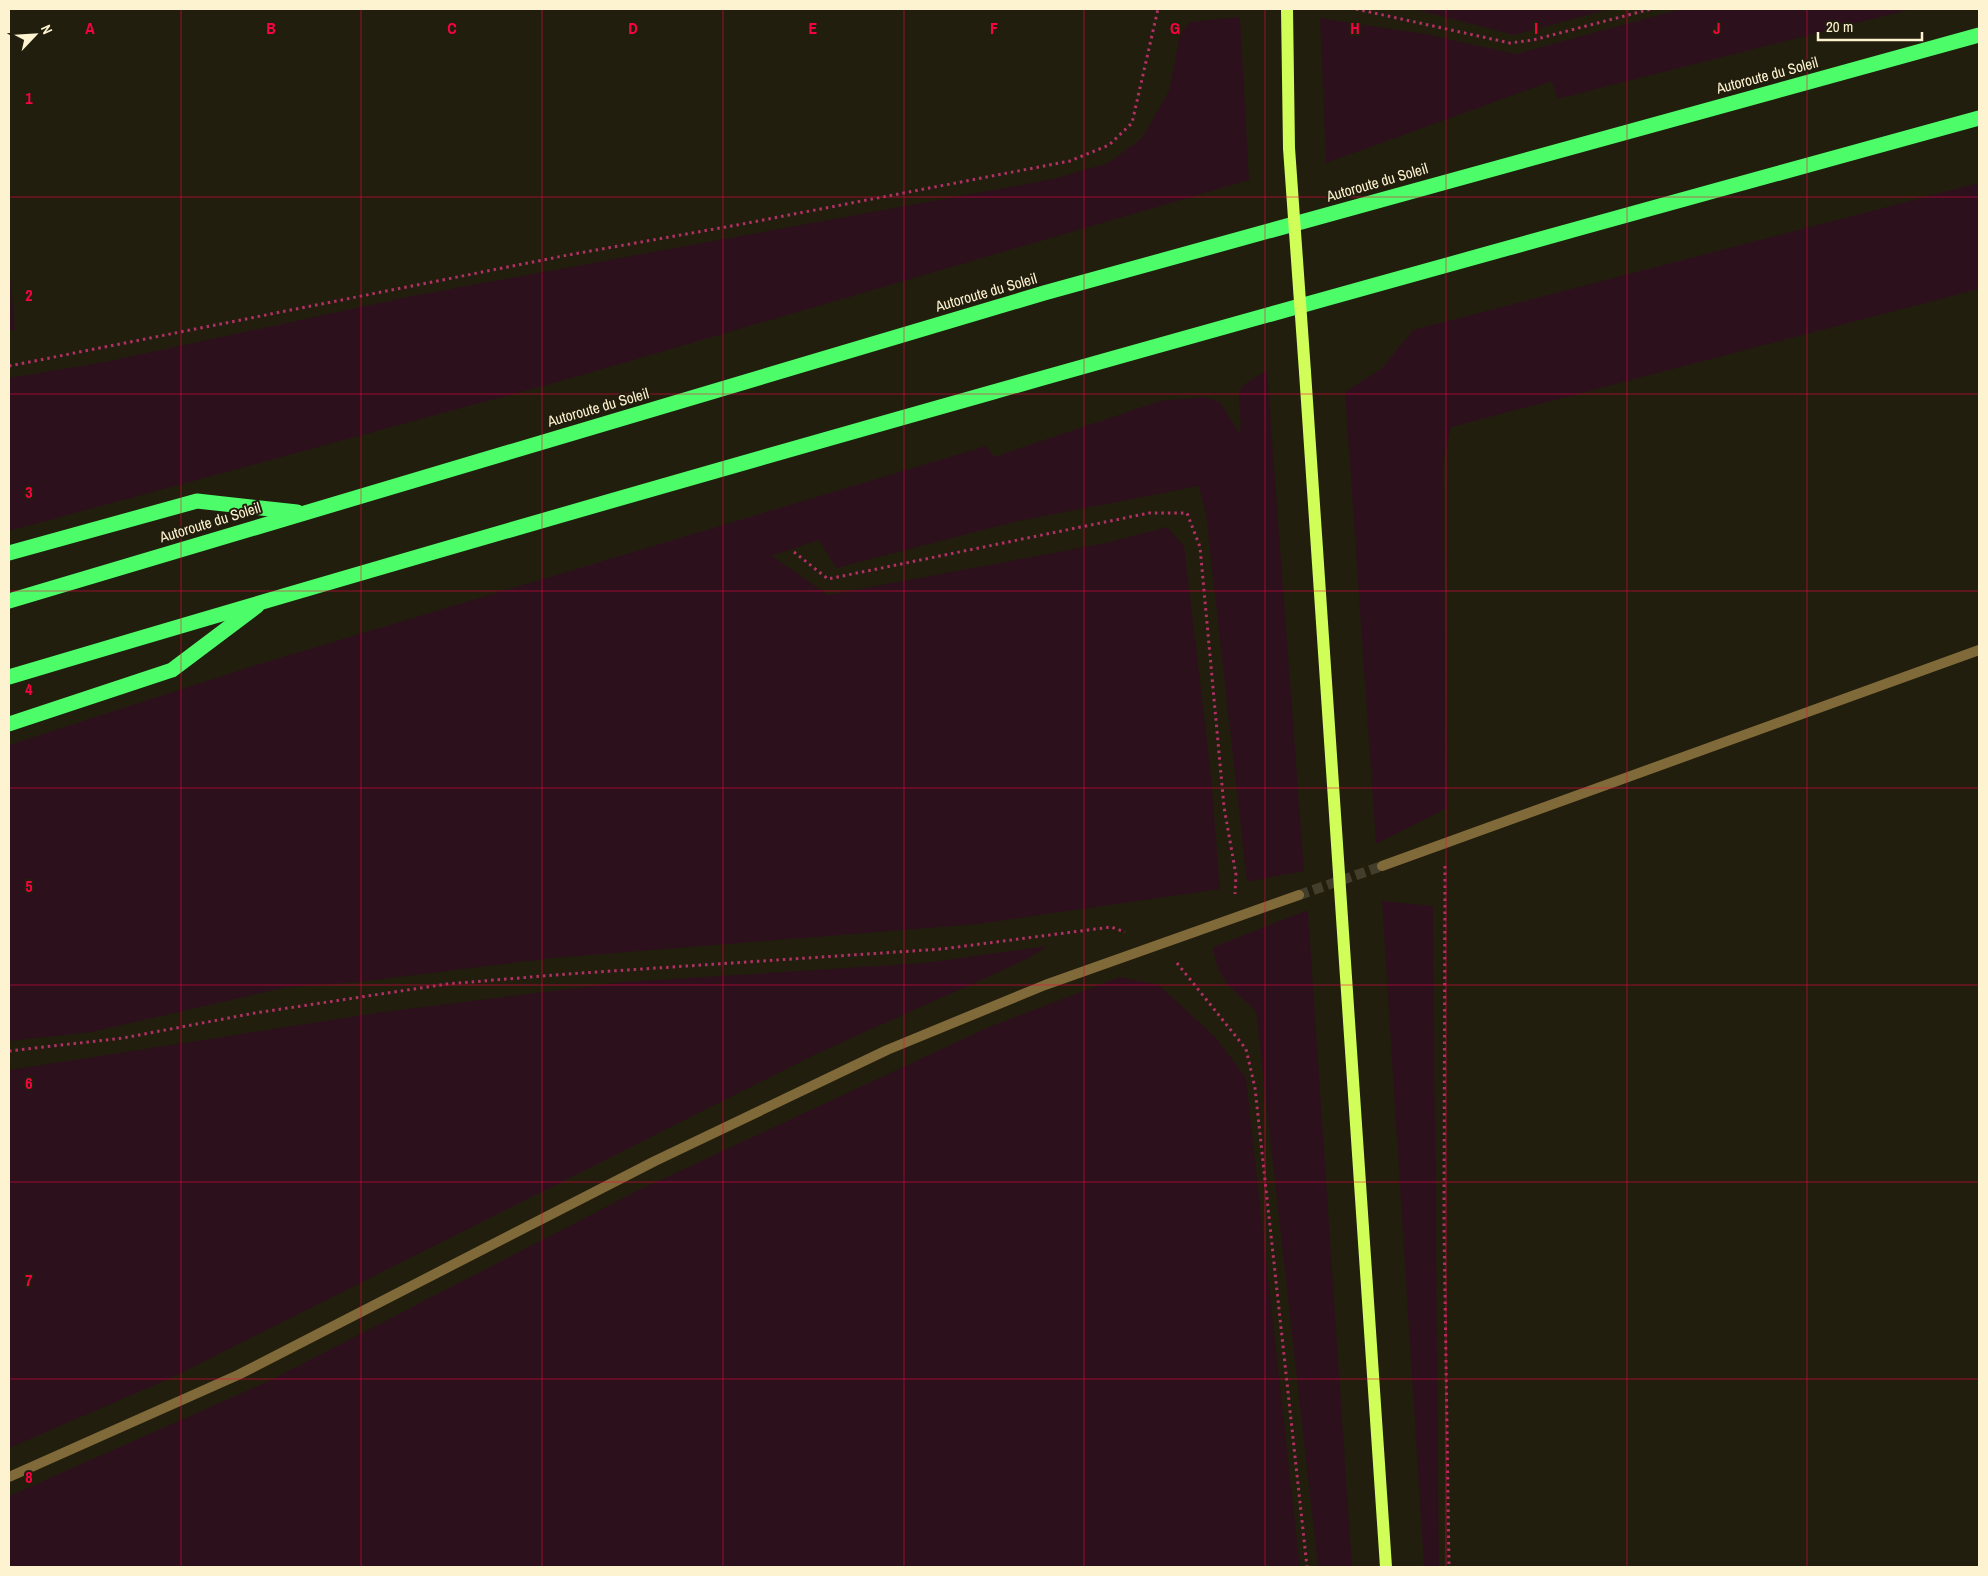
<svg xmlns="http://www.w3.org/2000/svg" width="1988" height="1576" font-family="'Archivo Narrow',sans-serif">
	<rect width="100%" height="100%" fill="#221e0e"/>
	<g fill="#2c111c">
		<path d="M1414 9H1610L1514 35Z"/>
		<path d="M1681 9H1912L1557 99 1552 81 1326 163 1320 18 1425 34 1516 54Z"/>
		<path d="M1240 17 1249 180 572 378 9 531V378L105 362 412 296 1053 179 1108 163 1142 138 1169 91 1180 34 1189 22Z"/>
		<path d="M1979 183V289L1451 427 1443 462 1447 808 1376 844 1345 392 1382 368 1413 330Z"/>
		<path d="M9 264 15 330H9Z"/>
		<path d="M1267 371 1304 871 1247 882 1206 514 1199 486 1014 522 836 568 819 540 772 556 828 595 1106 543 1167 527 1184 546 1210 765 1220 889 978 924 553 958 359 982 287 987 92 1032 9 1041V745L253 666 986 446 994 457 1160 401 1205 397 1220 402 1240 434C1244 398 1224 391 1267 371Z"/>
		<path d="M1382 901 1433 906 1439 1567H1424Z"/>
		<path d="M1308 910 1309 926 1352 1567H1318L1256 1011C1233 989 1217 981 1213 947Z"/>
		<path d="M1048 946 1025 960 816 1054 173 1377 9 1448V1070L376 1013 624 982 924 963Z"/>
		<path d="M1120 977 1159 985 1217 1039 1246 1078 1300 1567H9V1496L269 1381 639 1190 989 1027Z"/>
	</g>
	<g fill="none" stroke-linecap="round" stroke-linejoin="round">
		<path stroke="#433e2b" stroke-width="10" stroke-dasharray="10 5" stroke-linecap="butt" d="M1299 895 1382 866"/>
		<g stroke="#b23066" stroke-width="3" stroke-dasharray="2.5 4" stroke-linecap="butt">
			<path d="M1356 9 1510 43 1533 40 1651 9"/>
			<path d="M9 366 568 255 737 225 1070 161 1109 145 1132 123 1158 9"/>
			<path d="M794 552 828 579 1149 513H1187L1200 547 1224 807 1236 875 1235 894"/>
			<path d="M1445 866 1444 1225 1449 1567"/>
			<path d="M1177 963 1246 1049 1255 1088 1307 1567"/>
			<path d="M9 1051 123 1038 255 1013 447 984 567 974 942 949 1111 927 1125 932"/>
		</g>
		<g stroke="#816a39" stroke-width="10">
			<path d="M1382 866 1979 650"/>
			<path d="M9 1477 238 1375 655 1161 887 1050 1045 985 1299 895"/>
		</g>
		<g stroke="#d1fd58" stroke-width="12">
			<path d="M1287 9 1289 148"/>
			<path d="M1305 372 1386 1567"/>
		</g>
		<g stroke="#4cfd69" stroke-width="15">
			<path d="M9 553 197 501 297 512"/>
			<path d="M9 601 1044 293 1979 35"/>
			<path d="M9 677C663 482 1321 299 1979 118"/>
			<path d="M9 724 172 670 257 606"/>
		</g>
		<path stroke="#d1fd58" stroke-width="12" d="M1289 148 1305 372"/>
	</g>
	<path fill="none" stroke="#f70342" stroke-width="1" stroke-opacity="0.55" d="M181 9V1567M361 9V1567M542 9V1567M723 9V1567M904 9V1567M1084 9V1567M1265 9V1567M1446 9V1567M1627 9V1567M1807 9V1567M9 197H1979M9 394H1979M9 591H1979M9 788H1979M9 985H1979M9 1182H1979M9 1379H1979"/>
	<g text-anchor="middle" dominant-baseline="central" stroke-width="4" stroke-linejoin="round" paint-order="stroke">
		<g font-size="15" fill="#fef3d0" stroke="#221e0e">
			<text transform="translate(1767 75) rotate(-15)">Autoroute du Soleil</text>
			<text transform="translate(1377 182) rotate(-16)">Autoroute du Soleil</text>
			<text transform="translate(986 292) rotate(-16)">Autoroute du Soleil</text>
			<text transform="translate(598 407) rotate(-16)">Autoroute du Soleil</text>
			<text transform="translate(210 522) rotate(-17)">Autoroute du Soleil</text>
		</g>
	</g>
	<g font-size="16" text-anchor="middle" font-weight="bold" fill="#f70342" stroke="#221e0e" stroke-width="4" stroke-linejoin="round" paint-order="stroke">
		<text x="90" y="34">A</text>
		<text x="271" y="34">B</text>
		<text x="452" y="34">C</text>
		<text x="633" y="34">D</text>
		<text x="813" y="34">E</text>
		<text x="994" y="34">F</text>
		<text x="1175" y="34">G</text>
		<text x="1355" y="34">H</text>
		<text x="1536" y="34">I</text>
		<text x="1717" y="34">J</text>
		<text x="29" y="104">1</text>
		<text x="29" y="301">2</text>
		<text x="29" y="498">3</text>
		<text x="29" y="695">4</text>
		<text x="29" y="892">5</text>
		<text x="29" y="1089">6</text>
		<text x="29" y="1286">7</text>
		<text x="29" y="1483">8</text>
	</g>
	<rect width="1988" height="1576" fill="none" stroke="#fef3d0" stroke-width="20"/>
	<g transform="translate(35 35) rotate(65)" stroke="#221e0e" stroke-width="4" paint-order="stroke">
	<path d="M0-4L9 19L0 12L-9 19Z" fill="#fef3d0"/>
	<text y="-8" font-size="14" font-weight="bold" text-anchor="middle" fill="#fef3d0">N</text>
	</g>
	<path d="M1818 32v8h104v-8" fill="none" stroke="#fef3d0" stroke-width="2.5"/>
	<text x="1826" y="32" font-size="15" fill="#fef3d0" stroke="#221e0e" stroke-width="4" paint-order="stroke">20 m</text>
</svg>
